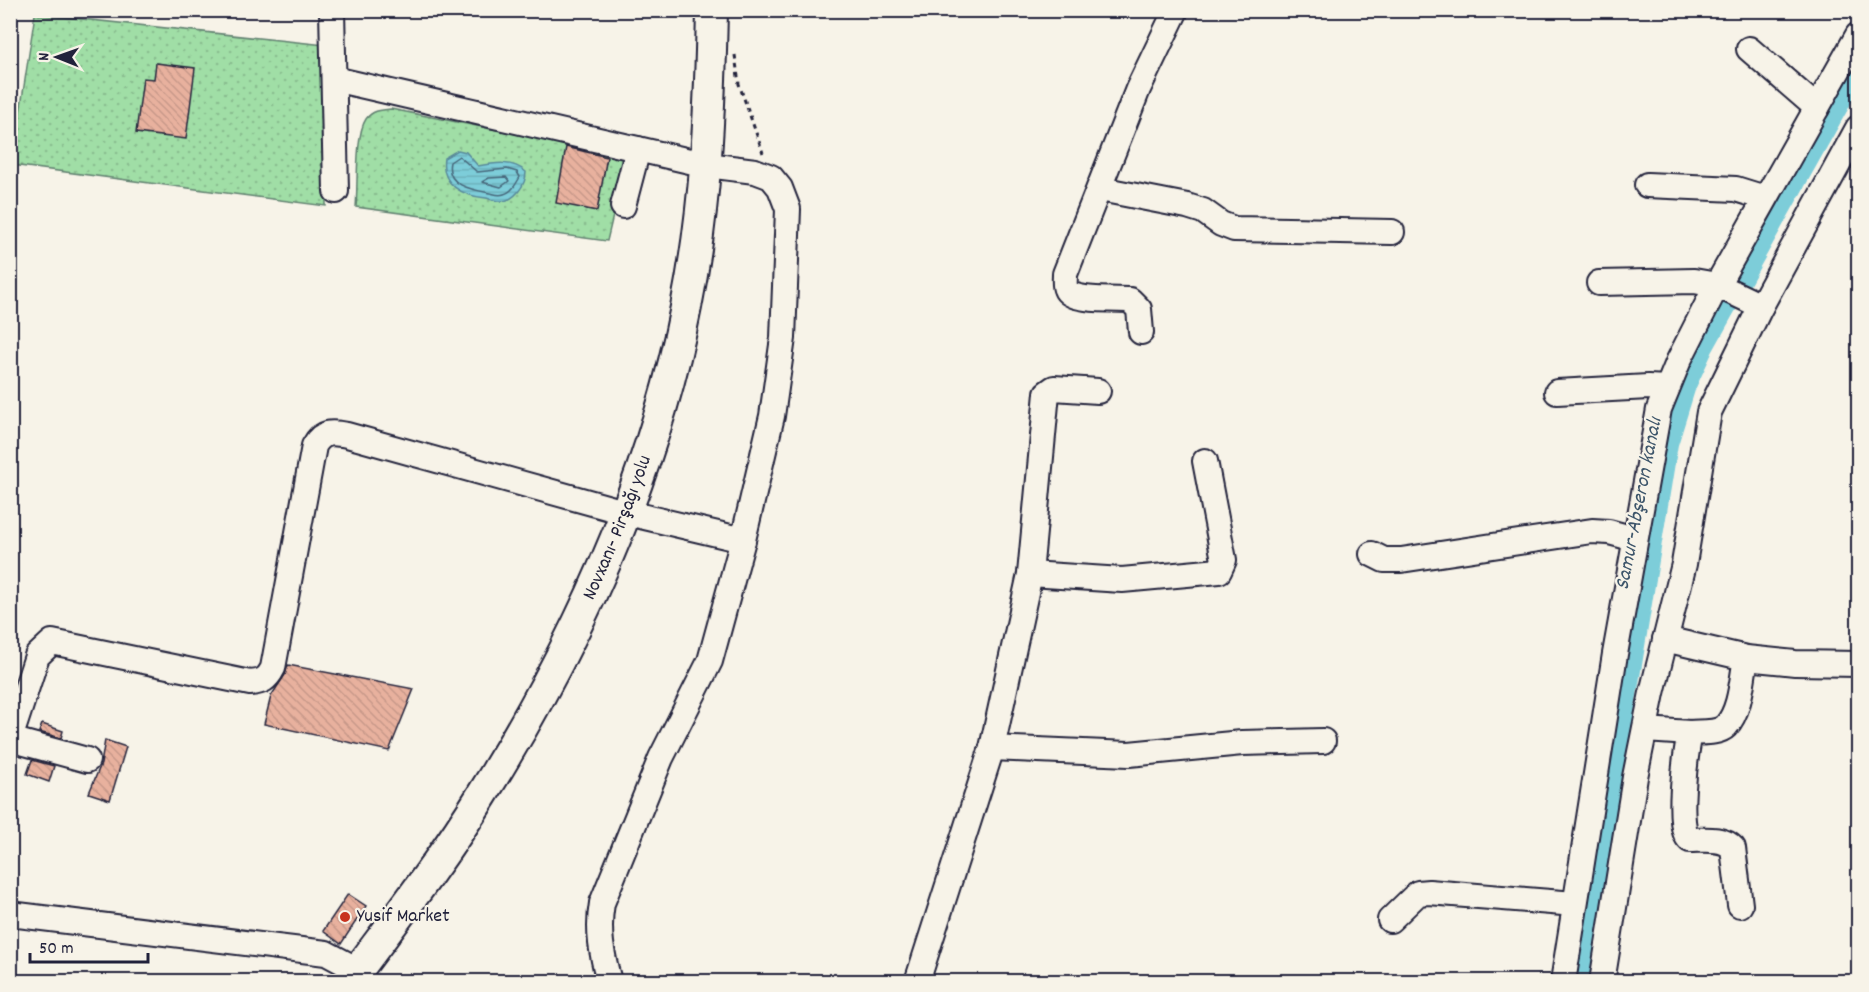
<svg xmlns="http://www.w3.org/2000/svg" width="1869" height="992" font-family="Dekko,sans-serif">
	<defs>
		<pattern id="green-dots" width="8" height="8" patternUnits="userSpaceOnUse" patternTransform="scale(1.5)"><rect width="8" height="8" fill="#a0dea6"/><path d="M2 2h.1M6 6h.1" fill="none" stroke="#8abe90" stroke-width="1.8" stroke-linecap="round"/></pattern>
		<pattern id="water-rules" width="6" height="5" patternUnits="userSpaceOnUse" patternTransform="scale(1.5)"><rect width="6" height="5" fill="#7dcdd9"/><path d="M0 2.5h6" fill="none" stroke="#6cb0bb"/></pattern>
		<pattern id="building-back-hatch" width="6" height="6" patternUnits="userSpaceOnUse" patternTransform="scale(1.5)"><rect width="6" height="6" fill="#e8b19e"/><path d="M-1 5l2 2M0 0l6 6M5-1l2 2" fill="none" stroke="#c79889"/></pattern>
	</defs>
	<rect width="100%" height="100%" fill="#f7f3e8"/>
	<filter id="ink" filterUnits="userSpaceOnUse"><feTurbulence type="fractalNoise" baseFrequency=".0167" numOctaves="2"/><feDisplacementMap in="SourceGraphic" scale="12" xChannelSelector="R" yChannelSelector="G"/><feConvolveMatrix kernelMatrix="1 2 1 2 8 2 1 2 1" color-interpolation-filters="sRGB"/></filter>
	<g filter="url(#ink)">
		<g fill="url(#green-dots)" stroke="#618070" stroke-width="1.5">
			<path d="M35 14 325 45 326 206 12 165Z"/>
			<path d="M391 109 627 156 607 241 356 207C358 187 355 135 366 119 373 110 381 110 391 109Z"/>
		</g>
		<path fill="url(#water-rules)" stroke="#59899a" stroke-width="1.5" d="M458 150 466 152 478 166C495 163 513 160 526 172 526 185 514 202 500 201 495 201 490 199 486 198 463 196 440 185 444 158Z"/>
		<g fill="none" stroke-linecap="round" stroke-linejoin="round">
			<g stroke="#46667a" stroke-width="1.5">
				<path d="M459 156 477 172 507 169 517 172 520 177C516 184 512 192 504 194 499 196 495 194 490 193 473 190 445 186 450 162Z"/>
				<path d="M506 177 509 181 501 187 482 182 489 178Z"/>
			</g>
			<path stroke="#7dcdd9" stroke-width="16" d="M1582 982 1670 444 1688 386 1706 347 1858 75"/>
		</g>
		<g fill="url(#building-back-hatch)" stroke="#22223b" stroke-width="1.5">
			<path d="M156 63 195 68 186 139 136 133 143 78 154 79Z"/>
			<path d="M566 147 607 157 597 211 556 203Z"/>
			<path d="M288 665 414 689 389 751 264 724 271 696 285 675Z"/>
			<path d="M42 724 63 731 61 738 39 732Z"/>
			<path d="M105 740 126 747 110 800 89 793 101 764Z"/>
			<path d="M32 760 54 766 49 782 27 774Z"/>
			<path d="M348 894 366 906 341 944 323 931Z"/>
		</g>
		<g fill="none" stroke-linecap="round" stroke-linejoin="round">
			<defs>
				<g id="minor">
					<path d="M332 10 336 191"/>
					<path d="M1749 49 1817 108"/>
					<path d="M334 79 707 165 755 171 771 177 780 188 788 209 783 338 772 416 743 540 710 661 661 758 602 903C597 932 602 954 609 982"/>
					<path d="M1647 185 1736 189 1765 198"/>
					<path d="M1100 189 1187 206 1203 211 1221 224 1234 229 1392 232"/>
					<path d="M623 206 638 149"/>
					<path d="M1599 283 1694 281 1717 285 1761 306"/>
					<path d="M1141 332 1139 309 1130 300C1117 299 1070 302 1066 289 1064 285 1065 279 1065 274L1138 89 1176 10"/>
					<path d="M1557 392 1648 387 1667 388"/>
					<path d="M1372 554 1384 560H1401L1592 531 1609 532 1635 539"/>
					<path d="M1030 574 1122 580 1219 571 1224 560 1205 461"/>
					<path d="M1665 639 1746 658 1795 663 1858 664"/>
					<path d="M1645 730 1690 733C1686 752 1675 830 1690 840 1704 840 1723 837 1733 848L1740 905"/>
					<path d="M1690 733C1700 732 1718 734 1726 726 1741 710 1742 678 1746 658"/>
					<path d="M10 739 37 656 52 642 250 683C262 682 267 680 273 668L314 446C322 431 332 432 347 435L628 513 743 540"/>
					<path d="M10 739 87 760"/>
					<path d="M992 748 1129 754 1242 743 1323 741"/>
					<path d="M10 914 326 953 358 970"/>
					<path d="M1390 920 1418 893 1429 892 1575 904"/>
					<path d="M917 982 992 748 1030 574 1047 393 1054 388 1098 391"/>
					<path d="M1563 982 1615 654 1659 409 1679 360 1717 285 1858 35"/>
					<path d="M1602 982 1635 777 1652 693 1684 564 1709 412 1761 306 1858 128"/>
				</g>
				<g id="major">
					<path id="s1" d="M349 982C395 920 442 860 482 795 576 645 652 482 686 307 706 209 710 110 712 10"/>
				</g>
			</defs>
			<use href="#minor" stroke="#22223b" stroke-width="28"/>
			<use href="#major" stroke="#22223b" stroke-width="34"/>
			<path stroke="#22223b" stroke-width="3" stroke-dasharray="4.5 4.5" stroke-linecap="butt" d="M735 55 739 84 763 153"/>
			<use href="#minor" stroke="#f7f3e8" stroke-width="24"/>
			<use href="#major" stroke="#f7f3e8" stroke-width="30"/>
		</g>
	</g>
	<circle fill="#c8321e" stroke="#f7f3e8" stroke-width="2" cx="345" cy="917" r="6"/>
	<g text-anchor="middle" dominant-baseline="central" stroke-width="4.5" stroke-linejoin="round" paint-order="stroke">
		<g font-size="20" fill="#22223b" stroke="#f7f3e8">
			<text stroke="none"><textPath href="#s1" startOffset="530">Novxanı- Pirşağı yolu</textPath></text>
		</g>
		<g font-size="20" fill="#22223b" stroke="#f7f3e8" text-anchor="start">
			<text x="357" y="917">Yusif Market</text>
		</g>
		<g font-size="21" font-style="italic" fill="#3d556a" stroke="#f7f3e8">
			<text transform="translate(1640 504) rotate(-79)">Samur-Abşeron kanalı</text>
		</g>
	</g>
	<rect width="1869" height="992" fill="none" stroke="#f7f3e8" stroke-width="36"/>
	<rect x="18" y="18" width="1833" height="956" fill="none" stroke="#22223b" stroke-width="2" filter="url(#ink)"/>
	<g transform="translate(57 57) rotate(271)" stroke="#f7f3e8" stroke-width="4.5" paint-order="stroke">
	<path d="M0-4.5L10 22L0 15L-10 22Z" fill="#22223b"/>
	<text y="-9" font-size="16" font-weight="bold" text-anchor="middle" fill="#22223b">N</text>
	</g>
	<path d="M30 953v9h118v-9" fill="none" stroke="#22223b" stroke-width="3"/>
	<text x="39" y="953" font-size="18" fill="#22223b" stroke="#f7f3e8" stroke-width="4.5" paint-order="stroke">50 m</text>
</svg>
